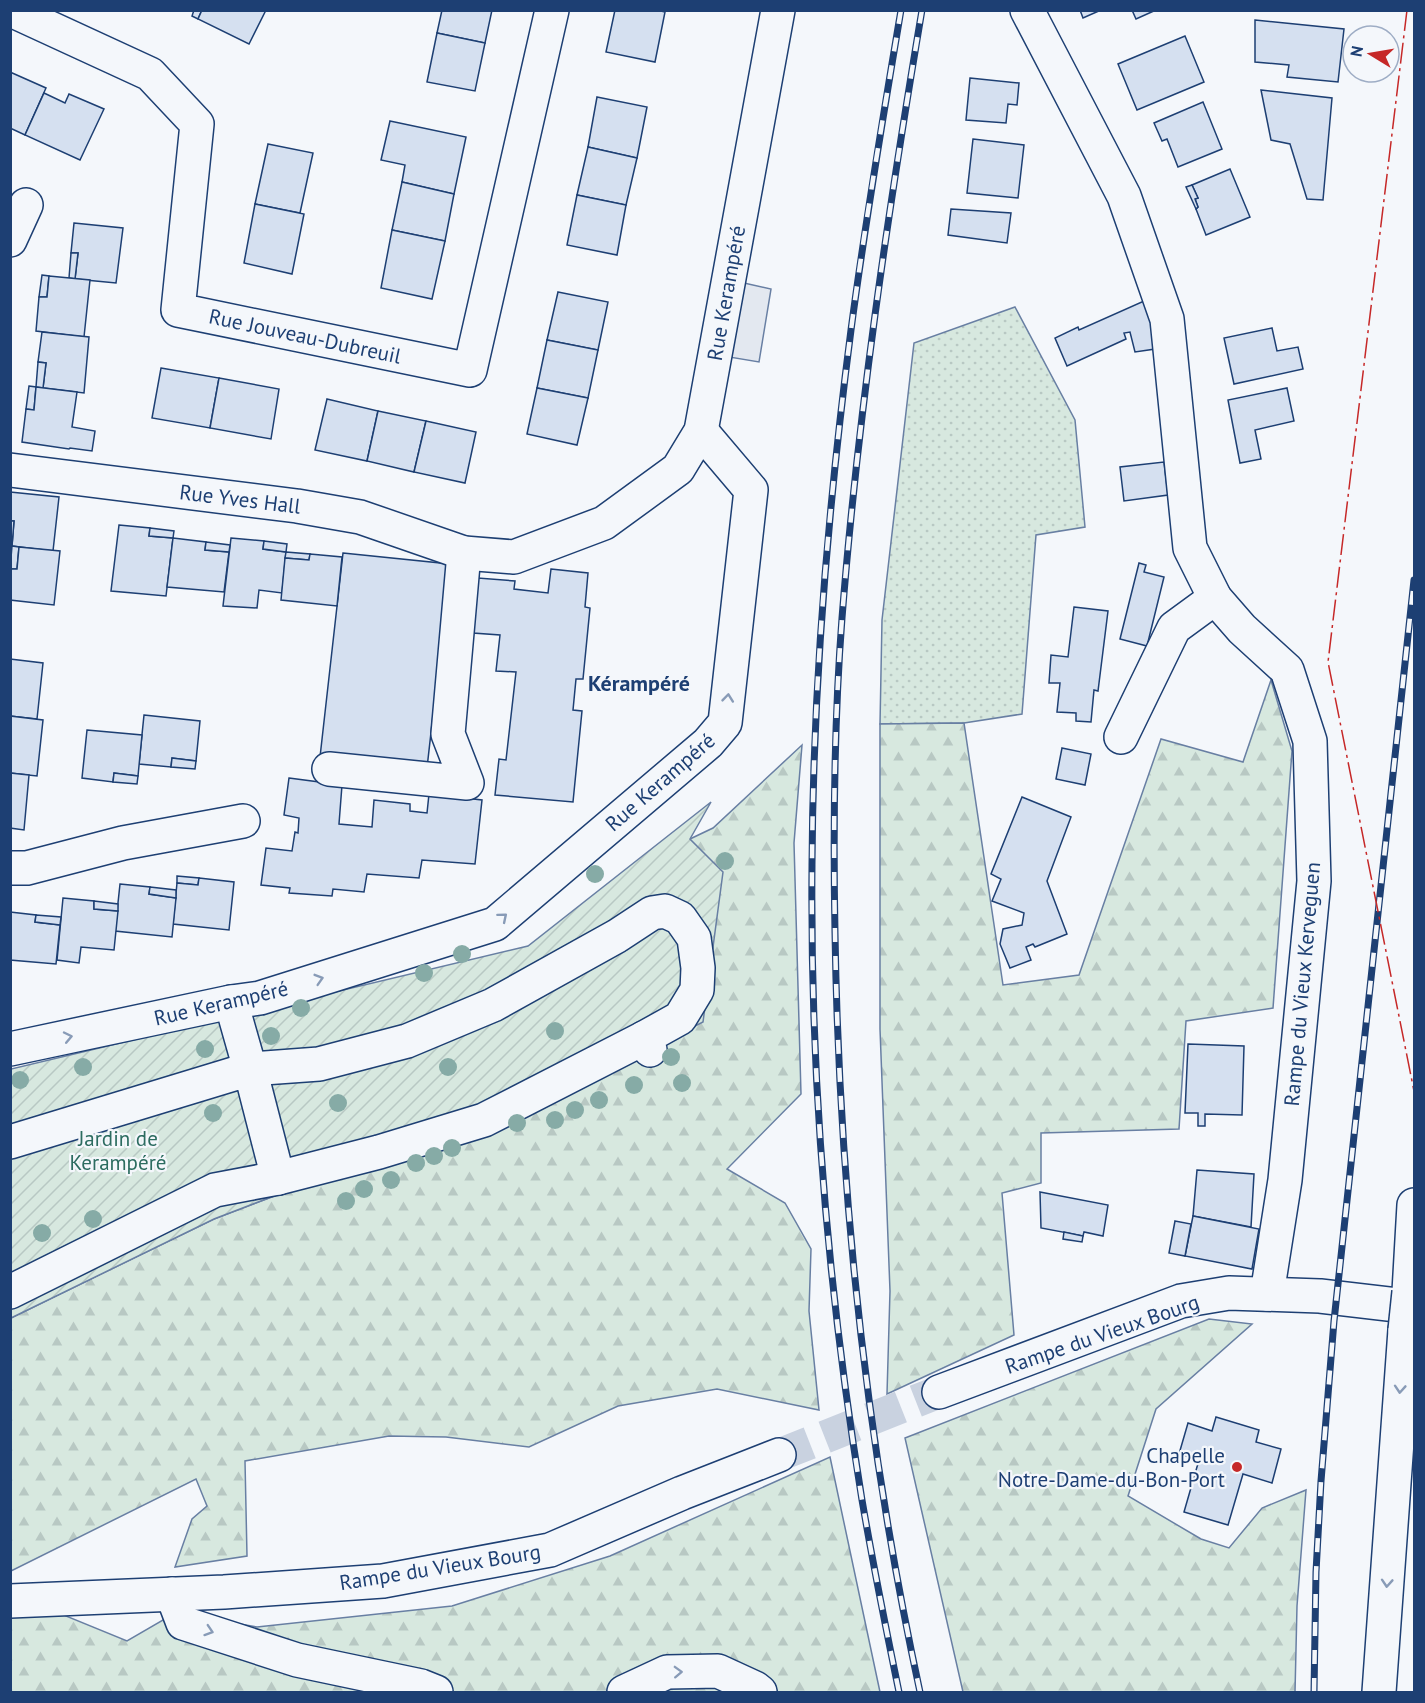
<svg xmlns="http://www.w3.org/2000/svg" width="1425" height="1703" font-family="'PT Sans',sans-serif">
	<defs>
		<pattern id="grass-dots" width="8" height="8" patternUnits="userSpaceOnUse" patternTransform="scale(1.5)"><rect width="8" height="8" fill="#d7e8df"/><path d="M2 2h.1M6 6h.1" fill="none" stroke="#b8c8c3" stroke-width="1.8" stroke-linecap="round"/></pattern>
		<pattern id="forest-firs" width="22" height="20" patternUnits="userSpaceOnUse" patternTransform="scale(1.5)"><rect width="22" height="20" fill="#d7e8df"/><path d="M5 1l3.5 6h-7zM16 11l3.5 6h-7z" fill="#b8c8c3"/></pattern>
		<pattern id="garden-furrows" width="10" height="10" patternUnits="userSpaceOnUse" patternTransform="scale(1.5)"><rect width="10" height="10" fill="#d7e8df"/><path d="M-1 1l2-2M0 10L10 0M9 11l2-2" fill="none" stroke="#b8c8c3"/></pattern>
	</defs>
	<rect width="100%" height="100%" fill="#f4f7fb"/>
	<path fill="url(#grass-dots)" stroke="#687fa3" stroke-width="1.5" d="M1015 307 1075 420 1085 527 1036 535 1022 714 964 723 880 724 882 620 914 343Z"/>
	<g fill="url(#forest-firs)" stroke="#687fa3" stroke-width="1.5">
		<path d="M1271 680 1292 751 1273 1008 1186 1021 1179 1129 1041 1133V1183L1002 1193 1014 1335 887 1394 890 1291 880 1029V724L964 723 1003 985 1079 975 1161 739 1243 762Z"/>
		<path d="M802 745 794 843 801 1094 727 1169 785 1203 811 1249 809 1311 819 1410 717 1389 618 1406 529 1447 446 1437 389 1436 245 1461 247 1556 175 1567 192 1519 207 1506 196 1479 11 1571V1318L214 1219 322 1178 690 839 713 828Z"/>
		<path d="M1209 1319 1252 1324 1156 1409 1128 1496 1201 1539 1229 1548 1262 1508 1306 1490 1297 1606 1295 1692H963L905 1438Z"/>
		<path d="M830 1457 880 1692H11L10 1593 127 1641 175 1613 257 1627 452 1606 610 1556Z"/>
	</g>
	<path fill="url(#garden-furrows)" stroke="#687fa3" stroke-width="1.5" d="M711 802 690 839 723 872 703 1022 630 1059 214 1219 11 1318V1069L528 946Z"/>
	<path fill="#e3e8f0" stroke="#687fa3" stroke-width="1.5" d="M744 283 771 289 759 362 729 357Z"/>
	<g fill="#d5e0f0" stroke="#1d3f73" stroke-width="1.5">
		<path d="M194 10H202L198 19 192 16Z"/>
		<path d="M202 10H266L249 44 198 19Z"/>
		<path d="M442 10H492L485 43 437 33Z"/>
		<path d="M615 10H657L665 12 655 62 606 52Z"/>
		<path d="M1080 10H1101L1083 18Z"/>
		<path d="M1132 10H1156L1136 19Z"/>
		<path d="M1255 20 1344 29 1338 82 1287 77 1289 65 1255 62Z"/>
		<path d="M437 33 485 43 475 91 427 82Z"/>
		<path d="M1185 36 1204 82 1137 110 1118 64Z"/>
		<path d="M10 72 46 88 25 135 10 128Z"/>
		<path d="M970 78 1019 83 1017 105 1008 104 1006 123 966 120Z"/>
		<path d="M1261 90 1332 98 1323 200 1307 199 1290 144 1271 140Z"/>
		<path d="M44 93 65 103 69 94 104 109 80 160 25 135Z"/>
		<path d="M597 97 647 107 637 158 588 147Z"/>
		<path d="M1203 102 1222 149 1178 167 1167 139 1162 141 1154 123Z"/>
		<path d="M390 121 466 137 454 194 402 182 405 165 381 160Z"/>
		<path d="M973 139 1024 145 1018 198 967 193Z"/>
		<path d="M268 144 313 153 300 213 255 204Z"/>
		<path d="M588 147 637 158 626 205 577 195Z"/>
		<path d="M1230 169 1250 217 1206 235 1196 209 1198 207 1195 199 1198 198 1192 185Z"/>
		<path d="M402 182 454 194 445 241 392 230Z"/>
		<path d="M1192 185 1198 198 1195 199 1198 207 1196 209 1186 187Z"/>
		<path d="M577 195 626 205 617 255 567 245Z"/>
		<path d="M255 204 304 214 292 274 244 263Z"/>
		<path d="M951 209 1011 213 1007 243 948 235Z"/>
		<path d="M74 223 123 228 116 283 75 279 78 253H71Z"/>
		<path d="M392 230 445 241 432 299 381 288Z"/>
		<path d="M71 253H78L75 279 69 278Z"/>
		<path d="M42 275 49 276 47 297H39Z"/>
		<path d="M49 276 90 280 84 337 36 331 39 297H47Z"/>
		<path d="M558 292 608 302 598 350 547 340Z"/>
		<path d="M1144 301 1155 333V349L1135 352 1130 332 1124 333 1126 339 1067 366 1055 338 1078 327 1079 330Z"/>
		<path d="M1272 328 1277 351 1298 347 1303 369 1234 384 1224 338Z"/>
		<path d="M42 332 89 337 84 393 43 388 46 363 38 362Z"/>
		<path d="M547 340 598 350 588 398 537 388Z"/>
		<path d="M38 362 46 363 43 388 36 387Z"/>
		<path d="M161 368 219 378 210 428 152 418Z"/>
		<path d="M219 378 279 389 271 439 210 428Z"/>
		<path d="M29 386 36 387 34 410 26 409Z"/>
		<path d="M36 387 77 392 72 427 95 431 92 451 70 448 69 449 22 442 26 409 34 410Z"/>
		<path d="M537 388 588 398 577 445 527 434Z"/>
		<path d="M1287 388 1294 421 1255 430 1261 459 1240 463 1228 400Z"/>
		<path d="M327 399 378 411 367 461 315 450Z"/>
		<path d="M378 411 426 421 414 472 367 461Z"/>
		<path d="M426 421 476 432 465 483 414 472Z"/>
		<path d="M1164 462 1168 495 1124 501 1120 467Z"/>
		<path d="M10 492 59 497 53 551 12 546 14 521H10Z"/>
		<path d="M10 521H14L12 546H10Z"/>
		<path d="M119 525 150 528 149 536 173 538 166 596 111 591Z"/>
		<path d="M150 528 174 531 173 538 149 536Z"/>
		<path d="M173 538 206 542 205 550 229 552 224 592 167 587Z"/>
		<path d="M231 538 264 541 263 549 286 552 282 593 259 590 257 608 223 606Z"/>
		<path d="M264 541 287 544 286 552 263 549Z"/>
		<path d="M206 542 230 545 229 552 205 550Z"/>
		<path d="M12 546 19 547 17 569H10Z"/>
		<path d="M19 547 60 551 54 605 10 600V569H17Z"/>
		<path d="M286 552 310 554 309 560 285 558Z"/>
		<path d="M343 553 450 564 427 768 320 757Z"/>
		<path d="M310 554 342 557 337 606 281 600 285 558 309 560Z"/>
		<path d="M1139 563 1146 565 1144 572 1164 577 1147 646 1120 639Z"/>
		<path d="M551 569 588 573 585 607 590 608 583 679H576L573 710 582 711 573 802 495 795 499 759 506 760 516 672 496 671 500 635 473 633 478 578 515 581 514 589 548 593Z"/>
		<path d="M1074 607 1108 611 1098 691 1094 690 1091 722 1076 721V713L1057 712 1060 683H1049L1051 655 1068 657Z"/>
		<path d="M10 659 43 663 37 719 10 716Z"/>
		<path d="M144 715 200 721 196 761 172 758 171 767 139 764Z"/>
		<path d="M10 716 43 720 37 776 10 773Z"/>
		<path d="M87 730 142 735 138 776 114 773 113 782 82 778Z"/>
		<path d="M1062 748 1091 754 1085 785 1056 779Z"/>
		<path d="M172 758 196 761 195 769 171 767Z"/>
		<path d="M10 773 29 775 24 830 10 828Z"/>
		<path d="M114 773 138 776 137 784 113 782Z"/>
		<path d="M289 778 342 785 339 824 372 827 374 800 410 804V811L427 813 429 794 482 800 475 864 422 860 419 878 367 874 364 892 333 889 332 896 289 893 290 888 261 885 266 848 292 851 295 832 298 833 299 818 284 815Z"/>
		<path d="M1022 797 1071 817 1047 881 1067 934 1035 947 1033 944 1026 947 1031 960 1010 968 1000 944 1003 929 1022 925 1024 913 992 901 1001 879 991 874Z"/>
		<path d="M177 876 199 878 198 885 177 883Z"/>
		<path d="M199 878 234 882 229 930 173 924 177 883 198 885Z"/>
		<path d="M120 884 150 887 149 894 176 898 172 937 115 931Z"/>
		<path d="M150 887 176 890V898L149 894Z"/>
		<path d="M63 898 94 901V909L118 911 114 950 81 947 79 963 57 960Z"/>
		<path d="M94 901 118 904V911L94 909Z"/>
		<path d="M10 912 36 915 35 922 60 925 56 964 10 960Z"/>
		<path d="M36 915 61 917 60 925 35 922Z"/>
		<path d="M1188 1044 1244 1046 1242 1115 1205 1114V1126H1198V1113H1185Z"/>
		<path d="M1197 1170 1254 1174 1251 1227 1193 1216Z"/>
		<path d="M1040 1192 1108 1205 1103 1236 1084 1232 1083 1236 1041 1228Z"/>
		<path d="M1193 1216 1259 1229 1252 1269 1185 1256Z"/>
		<path d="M1175 1221 1191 1224 1185 1256 1169 1253Z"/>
		<path d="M1064 1232 1083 1236 1082 1242 1063 1239Z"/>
		<path d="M1216 1417 1259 1430 1256 1442 1281 1449 1272 1483 1243 1474 1228 1525 1184 1512 1199 1460 1179 1454 1188 1423 1212 1431Z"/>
	</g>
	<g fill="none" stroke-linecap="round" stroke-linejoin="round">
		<path stroke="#c9d2e0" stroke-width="33" stroke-dasharray="33 16" stroke-linecap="butt" d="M779 1455 939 1392"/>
		<defs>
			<g id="street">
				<path d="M11 10 150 74 197 124 178 310 470 370 552 10"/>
				<path d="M1027 10 1124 196 1167 319 1190 548 1215 598 1242 629 1287 670 1310 741 1314 881 1285 1180 1267 1294"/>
				<path d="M10 240 26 205"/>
				<path d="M10 470 297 506 360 517 464 553 514 557 604 523 678 469 701 431 778 10"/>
				<path d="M1121 737 1174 628 1215 598"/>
				<path d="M329 769 467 783 448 734 464 553"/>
				<path d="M10 868H27L123 843 243 821"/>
				<path d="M231 1002 250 1069 319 1064 407 1041 493 1005 617 936 652 913 665 911 680 918 694 938 698 968 697 990 680 1018 644 1038 650 1050"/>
				<path d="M10 1049 231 1002 260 998 495 924 708 743 725 723 751 490 701 431"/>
				<path d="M10 1142 250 1069 278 1178"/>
				<path d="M10 1292 215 1190 278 1178 379 1152 484 1120 644 1038"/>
				<path d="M939 1392 1181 1301 1229 1293 1320 1296 1414 1307"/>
				<path d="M172 1594 183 1623 297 1660 421 1686 436 1692"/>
				<path d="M10 1601 224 1592 383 1581 550 1550 682 1493 779 1455"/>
				<path d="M624 1692 667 1672 718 1671 755 1688 760 1692"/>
			</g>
			<g id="highway">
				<path d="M1409 1292 1414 1205"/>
				<path d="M1379 1692 1405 1330"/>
			</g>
		</defs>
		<use href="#street" stroke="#1d3f73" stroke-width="36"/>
		<use href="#highway" stroke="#1d3f73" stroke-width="36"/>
		<use href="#street" stroke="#f4f7fb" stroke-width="33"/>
		<use href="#highway" stroke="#f4f7fb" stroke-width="33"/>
		<defs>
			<g id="rail">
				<path d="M899 1692C886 1629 873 1564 862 1500 828 1291 810 1077 812 865 813 686 828 507 851 330 865 223 883 117 901 10"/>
				<path d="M920 1692C866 1443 839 1188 835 933 833 828 834 723 842 618 858 414 888 212 922 10"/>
				<path d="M1314 1692 1316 1572 1321 1481 1334 1321 1414 580"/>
			</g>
		</defs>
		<use href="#rail" stroke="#1d3f73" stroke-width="7"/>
		<use href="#rail" stroke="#f4f7fb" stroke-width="4.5" stroke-dasharray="14" stroke-linecap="butt"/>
		<defs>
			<path id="highway-bridge" d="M1405 1330 1409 1292"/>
		</defs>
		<use href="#highway-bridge" stroke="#1d3f73" stroke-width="36" stroke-linecap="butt"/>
		<use href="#highway-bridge" stroke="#f4f7fb" stroke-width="33"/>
		<path stroke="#c62828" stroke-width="1.5" stroke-dasharray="21 4.5 3 4.5" stroke-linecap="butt" d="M1407 10 1328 662 1414 1091"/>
	</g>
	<g fill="#86aba6">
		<circle cx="725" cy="861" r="9"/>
		<circle cx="595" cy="874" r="9"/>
		<circle cx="462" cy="954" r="9"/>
		<circle cx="424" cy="973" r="9"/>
		<circle cx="301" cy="1008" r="9"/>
		<circle cx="555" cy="1031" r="9"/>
		<circle cx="271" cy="1036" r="9"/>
		<circle cx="205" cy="1049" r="9"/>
		<circle cx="671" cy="1057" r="9"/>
		<circle cx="83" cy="1067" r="9"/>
		<circle cx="448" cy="1067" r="9"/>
		<circle cx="20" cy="1080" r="9"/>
		<circle cx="682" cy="1083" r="9"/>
		<circle cx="634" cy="1085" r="9"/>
		<circle cx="599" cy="1100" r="9"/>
		<circle cx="338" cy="1103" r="9"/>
		<circle cx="575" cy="1110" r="9"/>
		<circle cx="213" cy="1113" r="9"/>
		<circle cx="555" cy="1120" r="9"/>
		<circle cx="517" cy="1123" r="9"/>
		<circle cx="452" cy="1148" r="9"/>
		<circle cx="434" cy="1156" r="9"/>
		<circle cx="416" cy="1163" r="9"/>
		<circle cx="391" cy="1180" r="9"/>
		<circle cx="364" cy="1189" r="9"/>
		<circle cx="346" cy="1201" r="9"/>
		<circle cx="93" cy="1219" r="9"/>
		<circle cx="42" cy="1233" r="9"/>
	</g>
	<defs><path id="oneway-chevron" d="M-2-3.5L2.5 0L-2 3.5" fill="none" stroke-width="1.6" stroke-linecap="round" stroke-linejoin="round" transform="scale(1.5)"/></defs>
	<g stroke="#889bb7">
		<use href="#oneway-chevron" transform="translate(728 698) rotate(-84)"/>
		<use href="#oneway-chevron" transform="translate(503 917) rotate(-40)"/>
		<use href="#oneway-chevron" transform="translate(319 979) rotate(-17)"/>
		<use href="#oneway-chevron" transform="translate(68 1037) rotate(-12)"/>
		<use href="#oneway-chevron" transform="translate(1400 1389) rotate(94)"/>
		<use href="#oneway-chevron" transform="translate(1387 1583) rotate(94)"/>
		<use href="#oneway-chevron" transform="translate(209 1631) rotate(18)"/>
		<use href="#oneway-chevron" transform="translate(678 1672) rotate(-2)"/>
	</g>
	<circle fill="#c62828" stroke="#f4f7fb" stroke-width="2" cx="1237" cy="1467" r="6"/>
	<g text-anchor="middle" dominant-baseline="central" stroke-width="4.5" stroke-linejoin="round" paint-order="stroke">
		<g font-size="21" fill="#1d3f73" stroke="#f4f7fb">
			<text transform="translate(726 293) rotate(-80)">Rue Kerampéré</text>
			<text transform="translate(305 336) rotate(12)">Rue Jouveau-Dubreuil</text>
			<text transform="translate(240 499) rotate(7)">Rue Yves Hall</text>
			<text transform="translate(660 782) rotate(-41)">Rue Kerampéré</text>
			<text transform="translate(1302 984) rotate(-85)">Rampe du Vieux Kerveguen</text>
			<text transform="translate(221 1003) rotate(-13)">Rue Kerampéré</text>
			<text transform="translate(1102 1334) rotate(-19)">Rampe du Vieux Bourg</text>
			<text transform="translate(440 1567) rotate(-9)">Rampe du Vieux Bourg</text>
		</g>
		<g font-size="21" fill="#2c6c60" stroke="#f4f7fb">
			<text x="118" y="1138">Jardin de<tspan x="118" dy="24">Kerampéré</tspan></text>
		</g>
		<g font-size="21" fill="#1d3f73" stroke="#f4f7fb" text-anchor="end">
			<text x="1225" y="1455">Chapelle<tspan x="1225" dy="24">Notre-Dame-du-Bon-Port</tspan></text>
		</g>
		<g font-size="22" font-weight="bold" fill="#1d3f73" stroke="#f4f7fb">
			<text x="639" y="683">Kérampéré</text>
		</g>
	</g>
	<rect width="1425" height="1703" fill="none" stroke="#1d3f73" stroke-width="24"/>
	<g transform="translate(1371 54) rotate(281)"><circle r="28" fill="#f4f7fb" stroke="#9eadc5" stroke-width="1.5"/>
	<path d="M0-4.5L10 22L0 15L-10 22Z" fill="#c62828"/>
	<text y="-9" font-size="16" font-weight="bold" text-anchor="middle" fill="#1d3f73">N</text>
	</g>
</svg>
